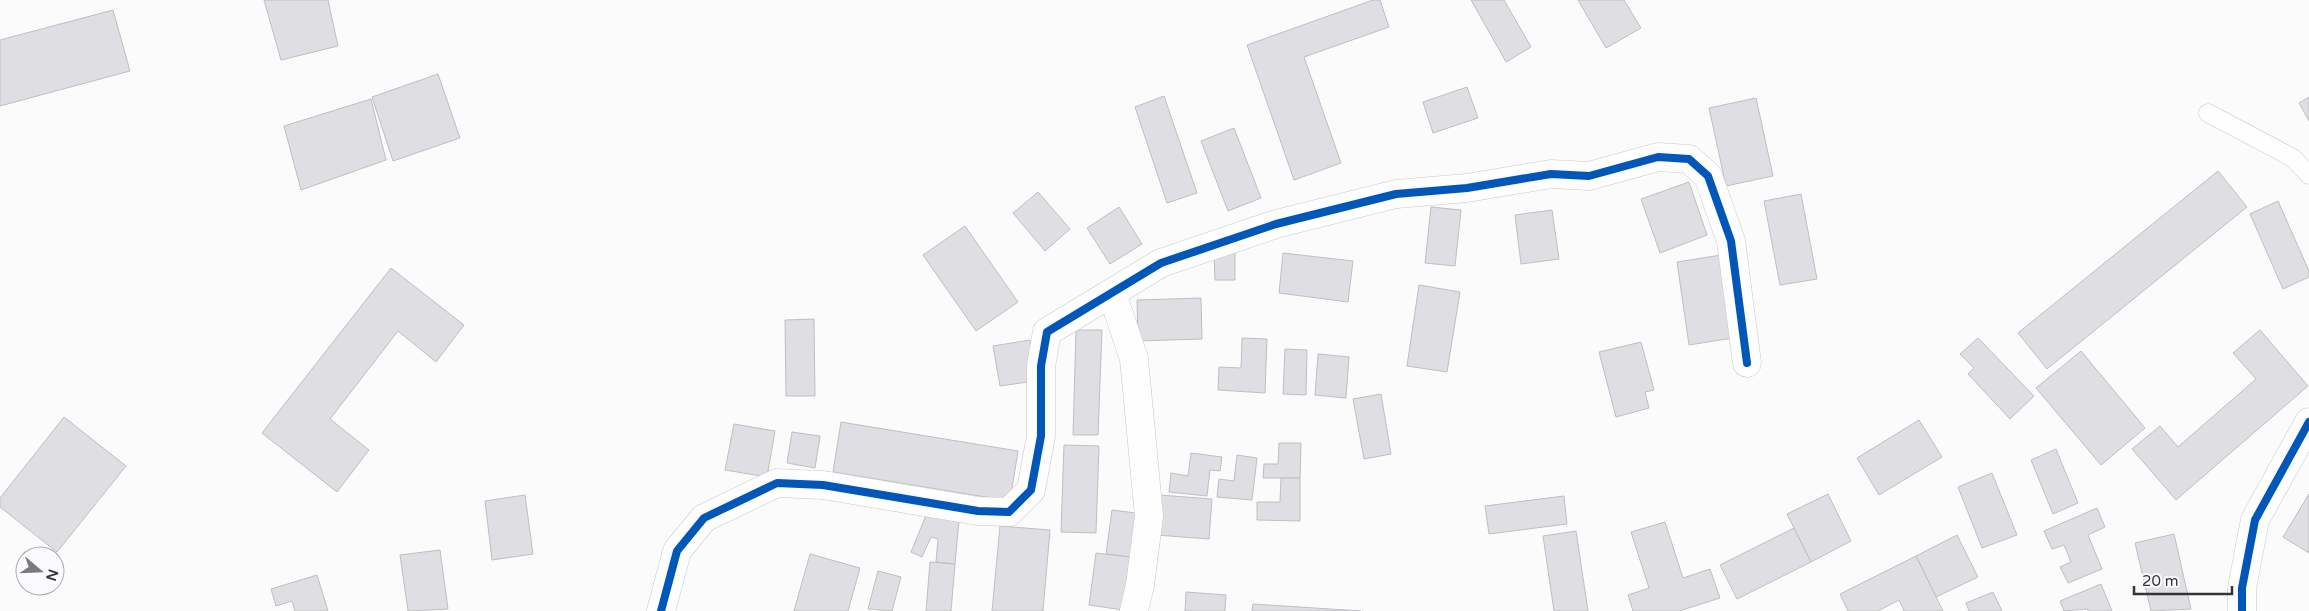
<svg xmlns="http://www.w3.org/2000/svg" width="2309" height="611" font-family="'Varela Round',sans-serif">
	<rect width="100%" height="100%" fill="#fbfbfc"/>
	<g fill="#dfdee2" stroke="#bfbec1">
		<path d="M264 0H328L338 46 281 60Z"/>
		<path d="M1373 0H1380L1389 27 1304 57 1341 163 1294 180 1247 45Z"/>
		<path d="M1471 0H1504L1531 47 1506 62Z"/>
		<path d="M1578 0H1624L1641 28 1606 48Z"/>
		<path d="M113 10 130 71 0 106V40Z"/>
		<path d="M438 74 460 138 393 161 372 97Z"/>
		<path d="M1467 87 1478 118 1433 133 1423 102Z"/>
		<path d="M1164 96 1197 193 1167 203 1135 107Z"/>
		<path d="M2309 97V121L2299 103Z"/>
		<path d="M1756 98 1773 176 1726 186 1709 108Z"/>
		<path d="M371 99 386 160 301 190 284 126Z"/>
		<path d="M1234 128 1261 198 1228 211 1201 141Z"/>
		<path d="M2218 171 2247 207 2047 369 2018 333Z"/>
		<path d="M1689 182 1707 235 1660 253 1641 199Z"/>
		<path d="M1038 192 1070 229 1045 251 1013 213Z"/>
		<path d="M1801 194 1817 279 1780 285 1764 201Z"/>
		<path d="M2278 201 2309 271V277L2283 289 2250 214Z"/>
		<path d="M1119 207 1142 244 1110 264 1087 228Z"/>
		<path d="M1431 207 1461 210 1455 266 1425 263Z"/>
		<path d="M1552 210 1559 259 1521 264 1515 215Z"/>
		<path d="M965 226 1018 302 976 331 923 255Z"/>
		<path d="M1235 252V280H1215L1214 253Z"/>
		<path d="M1283 253 1353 261 1348 302 1279 293Z"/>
		<path d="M1721 255 1733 338 1689 345 1677 262Z"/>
		<path d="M391 268 464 325 436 362 398 331 330 419 369 450 337 492 262 433Z"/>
		<path d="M1419 285 1460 292 1447 372 1407 366Z"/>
		<path d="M1201 298 1202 339 1138 341 1137 300Z"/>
		<path d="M814 319 815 396H786L785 320Z"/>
		<path d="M1076 330H1102L1098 435H1073Z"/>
		<path d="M2260 330 2308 386 2176 500 2132 449 2160 426 2178 447 2256 379 2233 353Z"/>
		<path d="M1242 338 1267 339 1265 393 1218 390 1219 367 1241 368Z"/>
		<path d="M1978 338 2034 396 2010 419 1968 374 1974 368 1960 354Z"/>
		<path d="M1030 340 1035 381 1000 386 993 346Z"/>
		<path d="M1641 342 1654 390 1645 392 1649 408 1616 417 1599 352Z"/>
		<path d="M1285 349 1307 350 1306 395 1283 394Z"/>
		<path d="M2081 351 2145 428 2101 465 2036 388Z"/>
		<path d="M1318 354 1349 357 1346 398 1315 395Z"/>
		<path d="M1381 394 1391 454 1364 459 1353 399Z"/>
		<path d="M64 417 126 466 57 552 0 507V498Z"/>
		<path d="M1919 420 1942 457 1879 495 1857 458Z"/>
		<path d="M841 422 1018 451 1010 501 833 472Z"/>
		<path d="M734 424 775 431 767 477 725 470Z"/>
		<path d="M792 432 820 436 815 468 787 463Z"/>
		<path d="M1279 443H1301L1300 478H1263L1264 464H1278Z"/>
		<path d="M1064 445 1099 446 1096 533 1061 532Z"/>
		<path d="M2056 449 2078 503 2053 514 2031 460Z"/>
		<path d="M1191 453 1222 457 1220 471 1210 470 1207 496 1169 492 1171 473 1188 476Z"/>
		<path d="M1237 455 1257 458 1252 500 1217 497 1219 479 1234 481Z"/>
		<path d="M1992 473 2017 535 1982 548 1958 487Z"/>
		<path d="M1281 478H1300V521L1257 520V502H1280Z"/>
		<path d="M1828 494 1851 541 1811 562 1787 514Z"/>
		<path d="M2309 494V553L2283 537Z"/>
		<path d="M525 495 533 554 492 560 485 501Z"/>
		<path d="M1159 495 1212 499 1209 539 1156 535Z"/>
		<path d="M1564 496 1567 524 1489 534 1485 506Z"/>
		<path d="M2097 508 2105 527 2088 535 2102 569 2068 583 2060 567 2071 562 2064 545 2052 549 2044 531Z"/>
		<path d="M1112 510 1136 513 1130 557 1106 554Z"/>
		<path d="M927 513 959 520 955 564 936 562 938 539 931 537 922 557 911 552Z"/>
		<path d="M1665 522 1683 578 1710 569 1720 598 1679 611H1633L1628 595 1649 588 1631 532Z"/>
		<path d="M1000 526 1050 530 1043 611H992Z"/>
		<path d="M1794 528 1811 562 1737 599 1720 565Z"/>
		<path d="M1576 531 1588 611H1554L1543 536Z"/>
		<path d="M2174 534 2191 609 2151 611 2135 543Z"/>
		<path d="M1957 535 1978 577 1936 597 1916 556Z"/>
		<path d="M440 550 448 609 408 611 400 555Z"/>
		<path d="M1096 553 1130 557 1123 610 1089 605Z"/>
		<path d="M810 554 860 568 848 611H794Z"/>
		<path d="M1916 556 1943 611H1904L1899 600 1878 611H1848L1840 594Z"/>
		<path d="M930 562 955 564 951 611H926Z"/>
		<path d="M878 571 901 577 892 611 868 609Z"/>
		<path d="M317 575 328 611H295L292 601 276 606 271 589Z"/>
		<path d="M2101 584 2112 611H2088L2087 609 2064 611 2060 601Z"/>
		<path d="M1186 592 1226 595 1225 611H1185Z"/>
		<path d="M1993 592 2002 611H1969L1966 603Z"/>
		<path d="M1253 604 1361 611H1252Z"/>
	</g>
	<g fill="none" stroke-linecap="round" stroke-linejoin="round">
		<defs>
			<path id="lane" d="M2208 113 2293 158 2309 175"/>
			<g id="street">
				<path d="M1112 293 1134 359 1149 516 1140 585 1134 611"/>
				<path d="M661 611 677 551 704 518 777 483 823 485 978 511 1009 512 1031 490 1041 436V366L1047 332 1161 263 1276 224 1396 194 1467 188 1551 174 1589 176 1658 157 1689 159 1708 176 1731 241 1747 363"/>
				<path d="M2242 611V588L2255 520 2309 422"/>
			</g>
		</defs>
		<use href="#lane" stroke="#c8c8ca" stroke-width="19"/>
		<use href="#street" stroke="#c8c8ca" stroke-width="29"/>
		<use href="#lane" stroke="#fefeff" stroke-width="18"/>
		<use href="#street" stroke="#fefeff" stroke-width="28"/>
		<defs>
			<g id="cycleway">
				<path d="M661 611 677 551 704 518 777 483 823 485 978 511 1009 512 1031 490 1041 436V366L1047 332 1161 263 1276 224 1396 194 1467 188 1551 174 1589 176 1658 157 1689 159 1708 176 1731 241 1747 363"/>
				<path d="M2242 611V588L2255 520 2309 422"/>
			</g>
		</defs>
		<use href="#cycleway" stroke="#fbfafd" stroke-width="11"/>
		<use href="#cycleway" stroke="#0057b8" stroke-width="8"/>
	</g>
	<g transform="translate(40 571) rotate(109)"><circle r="24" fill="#fbfafd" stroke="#abaaaf"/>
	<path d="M0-4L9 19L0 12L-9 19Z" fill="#7a797d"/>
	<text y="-8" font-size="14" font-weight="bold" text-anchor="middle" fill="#343339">N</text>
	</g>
	<path d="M2134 586v8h98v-8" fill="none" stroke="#343339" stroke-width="2.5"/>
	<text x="2142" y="586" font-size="15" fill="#343339" stroke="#fbfafd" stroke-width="4" paint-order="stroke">20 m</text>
</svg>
